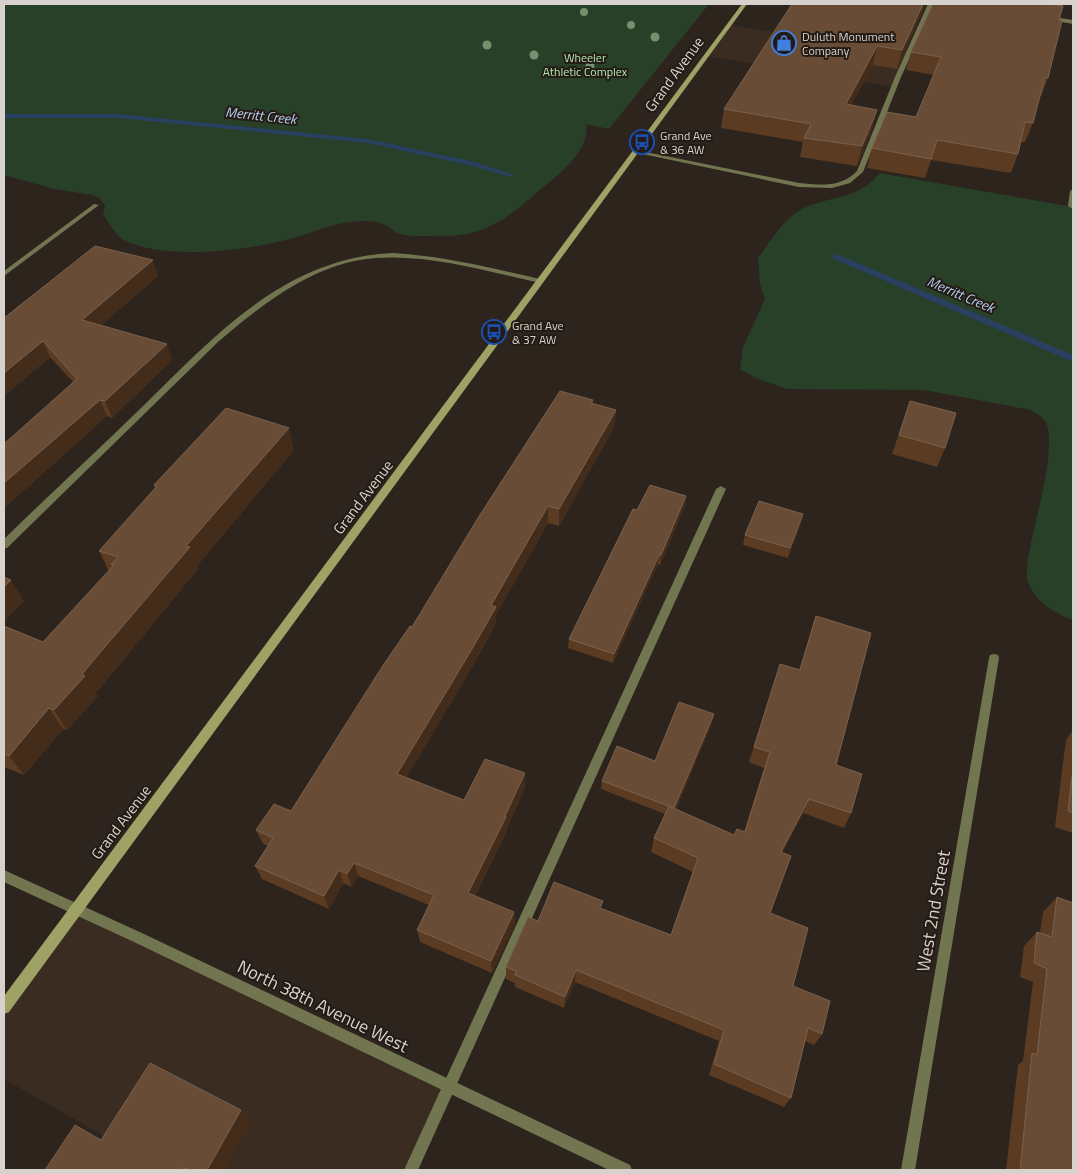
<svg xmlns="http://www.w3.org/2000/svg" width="1077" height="1174" font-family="'Titillium Web',sans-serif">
	<rect width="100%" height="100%" fill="#2d241e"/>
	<g fill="#3a2c21">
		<path d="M729 25 909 53 893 87 706 56Z"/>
		<path d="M75 908 448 1087 411 1170H164L4 1079V1007Z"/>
	</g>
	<g fill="#283f28">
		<path d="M4 4H709L609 129 585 124 587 127C586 152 565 169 547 184 508 217 487 239 431 236 420 236 408 237 397 233 393 231 389 226 385 225 372 219 357 221 344 223 328 225 312 233 297 237 253 250 163 262 122 239 115 234 109 222 103 215L105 205 100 199 93 195 54 189 4 175Z"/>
		<path d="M880 173 1073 207V620C1055 614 1031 599 1027 578 1026 567 1029 554 1031 543 1037 513 1055 454 1047 425 1045 418 1037 414 1031 410L924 390 787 389 756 378 740 369 743 347 765 299 760 284 758 258C770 242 783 219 802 209 830 195 857 201 880 173Z"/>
	</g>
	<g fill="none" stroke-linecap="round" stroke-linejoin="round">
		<g fill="#294060" fill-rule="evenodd">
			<path d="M4 114H117L368 139 475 162 515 175 511 177 473 166 368 143 117 118H4Z"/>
			<path d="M837 254 1073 355V362L834 259 832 257Z"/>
		</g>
		<g fill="#727650" fill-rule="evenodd">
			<path d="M928 4H934L901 77 863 172 850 183 832 188 799 187 633 152 636 150 799 183C820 185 841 188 857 171L895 77Z"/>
			<path d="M393 253C443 256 491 268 540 279L544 281 540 283C486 271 430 254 375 258 314 263 264 303 219 341L7 548H4V539C48 496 94 454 138 411 212 339 282 258 393 253Z"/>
			<path d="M721 486 726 489 418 1170H404L716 489Z"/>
		</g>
		<g fill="#727650" fill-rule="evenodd">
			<path d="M1047 16 1073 20V24L1045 19V17Z"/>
			<path d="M1073 189V208H1071L1068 206 1070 191Z"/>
			<path d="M94 204 99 205 4 276V271Z"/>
			<path d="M994 654 998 655 999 658 915 1170H901L989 658 990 655Z"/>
			<path d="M4 870 144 934 630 1165 632 1170H609L134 942 4 882Z"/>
		</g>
		<path fill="#9ea365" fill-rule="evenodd" d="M742 4H747L9 1012 4 1014V996Z"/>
	</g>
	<g fill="#76906f">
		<circle cx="584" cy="12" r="4"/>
		<circle cx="631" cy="25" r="4"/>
		<circle cx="655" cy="37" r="4.5"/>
		<circle cx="487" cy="45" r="4.5"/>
		<circle cx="534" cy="55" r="4.5"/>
		<circle cx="590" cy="66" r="4.5"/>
	</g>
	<g fill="#5b3c23">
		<path d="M926 4 897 69 873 65 851 105 877 110 872 129 857 166 800 157 803 142 721 128 724 109Z"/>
		<path d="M933 4H1063L1059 20 1048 78 1041 96H1040L1033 123 1025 142H1021L1018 154 1011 173 931 160 925 178 867 168 872 148 916 117 934 75 906 70 911 52Z"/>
		<path d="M158 276 101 325 172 360 112 418 107 416 4 508V444L73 382 50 357 4 396V318Z"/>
		<path d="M593 400V404L616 410 614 427 559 526 548 523 496 615V623L474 664 406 778 464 800 525 787 507 828V831L475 896 514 912 515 924 492 973 420 942 417 930 429 905 358 876 352 887 343 883 329 909 262 879 255 866 268 846 263 844 256 830 291 811Z"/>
		<path d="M910 401 945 448 937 467 892 454Z"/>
		<path d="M294 450 197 566 198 569 96 693 98 696 67 730 63 729 24 775 4 767V626L43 642 109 571 99 551 155 489 154 485Z"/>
		<path d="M686 496 685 506 660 565 658 564 613 663 568 648 569 639 637 510Z"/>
		<path d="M801 523 788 558 743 545 745 535Z"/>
		<path d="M816 616 836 765 851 813 844 828 803 813 782 853 770 913 793 986 822 1034 814 1045 805 1041 791 1098 784 1107 709 1075 719 1041 575 982 564 1008 515 987V983L506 979V967L538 921 602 909 671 935 693 872 651 852 654 838 665 814 601 789 602 781 655 761 714 714 712 723 676 809 734 835 744 832 764 768 749 762 780 664 799 670Z"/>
		<path d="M1073 730V833L1055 827 1066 740Z"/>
		<path d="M1057 897 1073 1170H1006L1018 1065 1023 1061 1033 982 1020 977 1024 946 1037 932 1040 933 1043 912Z"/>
	</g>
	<g fill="#432c19">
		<path d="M923 4H926L897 69 902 50Z"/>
		<path d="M877 46 873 65 841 123 846 104Z"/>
		<path d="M877 110 872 129 857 166 862 146Z"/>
		<path d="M153 260 158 276 89 336 82 320Z"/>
		<path d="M43 341 50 357 4 396V373Z"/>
		<path d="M167 344 172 360 112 418 105 401Z"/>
		<path d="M100 400 107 416 4 508V483Z"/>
		<path d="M616 410 614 427 559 526V509Z"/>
		<path d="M289 428 294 450 197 566 198 569 96 693 98 696 67 730 54 710 186 546Z"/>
		<path d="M686 496 685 506 660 565 661 555Z"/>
		<path d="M548 506V523L496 615V623L474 664 400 789 397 774Z"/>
		<path d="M803 514 801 523 788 558 790 548Z"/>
		<path d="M659 555 658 564 613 663 614 654Z"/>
		<path d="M11 580 24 601 4 622V587Z"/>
		<path d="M49 708 63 729 24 775 9 756Z"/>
		<path d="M714 714 712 723 672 817 674 809Z"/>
		<path d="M525 773V787L507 828V831L470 906 468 893Z"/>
		<path d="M809 799 803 813 775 866 781 852Z"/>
		<path d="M354 863 358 876 352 887 347 874Z"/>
		<path d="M339 870 343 883 329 909 324 896Z"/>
		<path d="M514 912 515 924 492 973 491 961Z"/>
		<path d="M576 970 575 982 564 1008 565 997Z"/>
		<path d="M241 1110 252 1122 225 1170H207Z"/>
	</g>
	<g fill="#694c35" stroke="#7a614d">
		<path d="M792 4H923L902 50 877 46 846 104 877 110 862 146 804 138 811 124 724 109Z"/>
		<path d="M933 4H1051L1063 6 1059 20 1062 21 1048 78 1045 77 1033 123 1025 122 1018 154 937 140 931 159 872 148 887 112 916 117 941 57 911 52Z"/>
		<path d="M95 246 153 260 82 320 167 344 105 401 100 400 4 483V444L77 379 43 341 4 373V318Z"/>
		<path d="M560 391 593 400 591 403 616 410 559 509 548 506 491 605 496 607 472 649 397 774 464 800 485 759 525 773 505 816 506 817 468 893 514 912 491 961 417 930 434 895 354 863 347 874 339 870 324 896 255 866 273 838 256 830 274 804 291 811 382 667 410 626 412 627 478 518Z"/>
		<path d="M910 401 956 413 945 448 899 435Z"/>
		<path d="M226 408 289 428 186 546 190 547 82 674 85 676 54 710 49 708 9 756 4 754V626L43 642 114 565 111 564 118 557 99 551 157 486 154 485Z"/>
		<path d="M650 485 686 496 661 555H659L614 654 569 639 633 509 637 510Z"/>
		<path d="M759 501 803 514 790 548 745 535Z"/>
		<path d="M4 577 11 580 4 587Z"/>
		<path d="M816 616 871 633 836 765 862 774 851 813 809 799 781 852 791 856 770 913 808 928 793 986 830 1001 822 1034 808 1028 791 1098 714 1064 724 1030 576 970 565 997 515 975 516 971 506 967 528 917 538 921 554 882 603 901 600 908 671 935 698 858 654 838 669 806 734 835 737 829 745 832 770 752 754 747 780 664 800 670Z"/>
		<path d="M679 702 714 714 674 808 602 781 617 746 655 761Z"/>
		<path d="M1073 768V813L1068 811Z"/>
		<path d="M1057 897 1073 903V1170H1020L1032 1053 1037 1055 1047 969 1034 963 1037 932 1052 937Z"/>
		<path d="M150 1063 241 1110 207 1170H189L183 1168 182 1170H45L75 1125 101 1140Z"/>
	</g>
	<defs>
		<symbol id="shop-ring" viewBox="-11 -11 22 22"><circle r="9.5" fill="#231b14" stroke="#3f7fe0" stroke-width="1.5"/><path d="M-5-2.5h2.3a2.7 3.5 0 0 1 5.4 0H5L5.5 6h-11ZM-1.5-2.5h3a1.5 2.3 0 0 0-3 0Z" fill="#3f7fe0"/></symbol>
		<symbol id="bus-ring" viewBox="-11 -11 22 22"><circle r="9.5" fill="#231b14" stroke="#1a4fb4" stroke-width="1.5"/><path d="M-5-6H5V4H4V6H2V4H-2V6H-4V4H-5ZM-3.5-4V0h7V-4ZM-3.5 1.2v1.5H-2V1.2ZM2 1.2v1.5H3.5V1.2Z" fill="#1a4fb4"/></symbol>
	</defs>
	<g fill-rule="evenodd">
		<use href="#shop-ring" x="770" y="29" width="28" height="28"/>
		<use href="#bus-ring" x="628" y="128" width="28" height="28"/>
		<use href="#bus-ring" x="480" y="318" width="28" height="28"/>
	</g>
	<g text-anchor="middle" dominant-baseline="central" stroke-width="4" stroke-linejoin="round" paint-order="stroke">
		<g font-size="12" fill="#d8d2ce" stroke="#231b14" text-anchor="start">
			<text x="802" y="36">Duluth Monument<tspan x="802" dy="14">Company</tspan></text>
			<text x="660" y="135">Grand Ave<tspan x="660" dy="14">&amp; 36 AW</tspan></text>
			<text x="512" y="325">Grand Ave<tspan x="512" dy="14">&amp; 37 AW</tspan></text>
		</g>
		<g font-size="12" fill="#b2e8b1" stroke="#231b14">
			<text x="585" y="57">Wheeler<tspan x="585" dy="14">Athletic Complex</tspan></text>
		</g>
		<g font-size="14" font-style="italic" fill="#b8d1f4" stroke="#231b14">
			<text transform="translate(261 115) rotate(6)">Merritt Creek</text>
			<text transform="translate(961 294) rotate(23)">Merritt Creek</text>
		</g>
		<g font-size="15" fill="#d8d2ce" stroke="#231b14">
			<text transform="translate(674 74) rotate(-54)">Grand Avenue</text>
			<text transform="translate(363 497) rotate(-53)">Grand Avenue</text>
			<text transform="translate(121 822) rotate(-53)">Grand Avenue</text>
		</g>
		<g font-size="18" fill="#d8d2ce" stroke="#231b14">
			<text transform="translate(933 911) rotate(-80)">West 2nd Street</text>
			<text transform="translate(323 1006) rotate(26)">North 38th Avenue West</text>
		</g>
	</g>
	<rect width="1077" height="1174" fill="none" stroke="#d8d2ce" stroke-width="10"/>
</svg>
